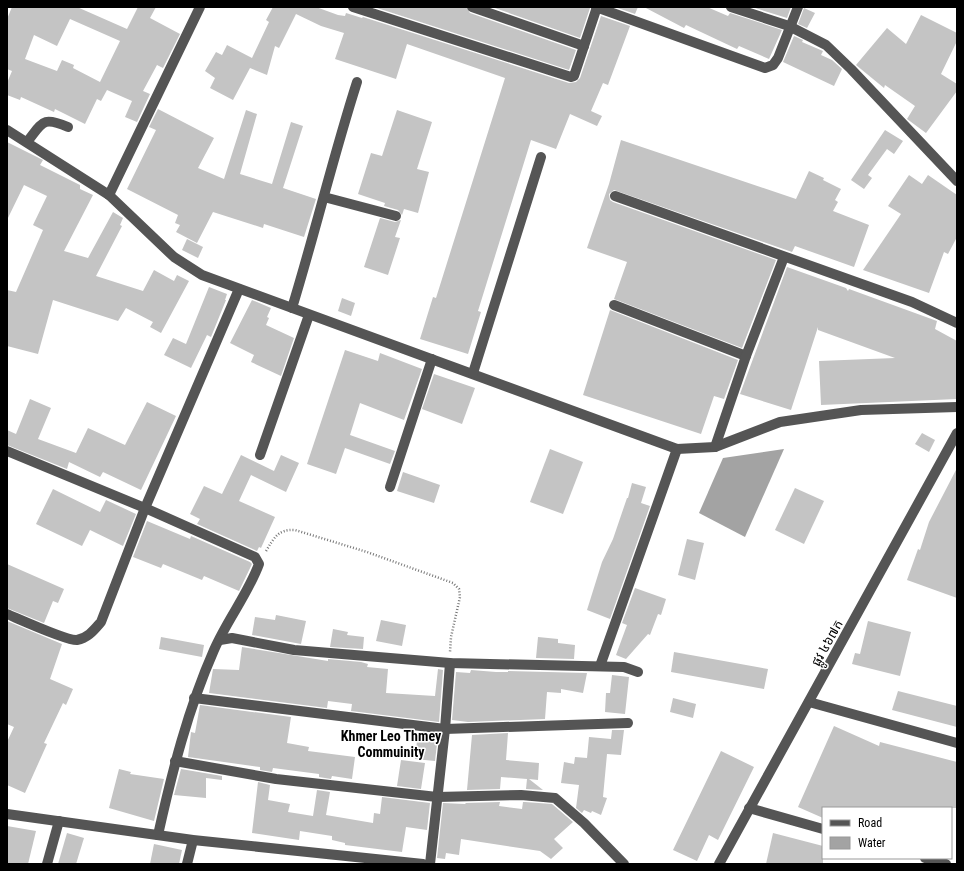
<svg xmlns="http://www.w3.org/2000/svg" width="964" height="871" font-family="'Roboto Condensed','Noto Sans Khmer',sans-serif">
	<rect width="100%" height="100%" fill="#fff"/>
	<path fill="#a3a3a3" d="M784 449 745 537 699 513 723 458Z"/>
	<g fill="#c4c4c4" fill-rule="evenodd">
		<path d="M12 7H77L127 29 138 7H156L150 18 180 34 163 68 157 65 143 91 150 94 137 122 125 117 132 101 107 90 101 101 97 99 85 124 55 109 54 112 21 97 20 100 7 95V83L12 71 7 69V19ZM70 19 120 41 100 82 73 68 74 65 62 60 57 71 25 59 34 35 57 46Z"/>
		<path d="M273 7H316L338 15 345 16 346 13 362 18 363 17 569 83 576 82 580 78 601 16 630 26 608 85 603 83 591 111 602 116 597 126 570 114 556 149 531 140 478 311 481 312 468 354 420 339 433 297 436 298 505 78 407 44 396 79 335 59 344 33 321 26 296 14 279 48 275 46 267 75 250 68 233 100 210 88 215 78 205 71 216 52 222 55 227 45 252 58 269 22 266 20Z"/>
		<path d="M374 7H466L470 13 576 50 569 70Z"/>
		<path d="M492 7H590V8L580 38Z"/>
		<path d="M615 7H638L635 14Z"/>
		<path d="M644 7H707L728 16 730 13 782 30 769 59 739 46 737 49 686 25 684 28Z"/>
		<path d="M752 7H791L787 18Z"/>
		<path d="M804 8 815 13 807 28 798 24Z"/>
		<path d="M921 15 957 33V41L941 74 957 84V91L926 133 907 119 915 106 885 85 884 88 856 65 887 28 906 44Z"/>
		<path d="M794 36 803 40 802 42 823 51 821 55 832 60 842 69 834 86 783 62Z"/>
		<path d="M158 109 214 138 198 168 224 179 246 110 257 114 240 174 272 184 291 122 303 126 283 188 316 199 304 237 264 224 263 228 213 212 197 243 176 232 180 225 175 223 178 215 127 189 156 130 149 127Z"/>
		<path d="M397 110 432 122 417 169 429 172 418 213 404 209 402 215 398 210 384 206 385 203 358 194 371 153 382 156Z"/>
		<path d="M885 130 903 141 894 154 887 149 868 175 872 178 864 189 851 180Z"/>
		<path d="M621 140 796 199 809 171 824 178 823 180 841 189 835 200 838 202 833 211 869 225 854 267 795 246 792 252 614 190 609 194 610 200 613 202 776 260 742 348 614 299 627 262 587 248 609 184Z"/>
		<path d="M7 142 43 160 40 165 80 185V189L93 195 64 251 88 258 113 212 123 218 120 225 122 226 96 276 143 291 154 270 174 281 177 275 189 281 161 333 150 327 153 322 126 308 118 321 53 300 38 354 7 346V290L16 292 43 230 33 225 47 196 24 185 7 220Z"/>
		<path d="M909 175 922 184 928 175 957 195V237L948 254 944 252 929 293 863 270 901 214 888 206Z"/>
		<path d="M380 218 395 222 401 220 395 237 400 238 388 275 364 267Z"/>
		<path d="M187 239 203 247 198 258 182 250Z"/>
		<path d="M787 267 846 288 848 291 849 289 937 321 935 329 957 341V399L821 405 819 361 895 358 818 330V327L791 410 740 394Z"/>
		<path d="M209 287 227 294 225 300H226L211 337 207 335 191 368 164 355 173 338 186 344Z"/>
		<path d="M342 298 355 303 351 316 338 311Z"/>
		<path d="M252 300 271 308 267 317 269 318 266 325 294 338 281 376 251 362 254 355 230 343Z"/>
		<path d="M610 310 738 360 724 399 714 396 701 434 583 395Z"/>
		<path d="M345 350 378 361 380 353 422 369 404 420 360 403 350 435 395 451 390 464 345 448 336 474 307 464Z"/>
		<path d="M434 374 475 388 462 424 422 409Z"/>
		<path d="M30 399 51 408 38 439 76 453 88 428 125 445 147 402 176 416 141 490 103 472 100 477 69 462 67 469 7 445V430L16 434Z"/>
		<path d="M922 433 935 440 929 452 915 444Z"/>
		<path d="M550 449 583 462 563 514 530 502Z"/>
		<path d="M241 455 274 471 281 455 299 463 286 492 251 475 239 501 275 517 261 548 259 547 257 551 197 524 200 519 190 514 204 486 222 494Z"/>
		<path d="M957 468V598L907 580 918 549 920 550 929 522Z"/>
		<path d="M403 472 440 485 434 503 397 491Z"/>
		<path d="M632 483 646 487 641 503 650 506 610 619 587 610 602 562 613 539 627 498H628Z"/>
		<path d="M795 488 824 501 804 544 775 530Z"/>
		<path d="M53 489 100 512 106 500 136 514 123 546 90 530 82 546 36 524Z"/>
		<path d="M147 521 190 539 191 536 250 562 252 564 239 591 204 576 202 580 163 564 161 568 133 557Z"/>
		<path d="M687 539 704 543 695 580 678 575Z"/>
		<path d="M7 564 64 589 58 603 53 601 44 623 7 608Z"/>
		<path d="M635 588 666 599 661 615 658 614 650 635 648 634 626 659 616 655 627 625 622 623Z"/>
		<path d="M276 615 306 621 301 644 252 635 255 617 275 620Z"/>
		<path d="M381 620 406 625 402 646 376 641Z"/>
		<path d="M7 621 62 644 50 679 73 689 66 705 63 703 44 743 47 744 25 793 7 785V742L14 727 7 724Z"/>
		<path d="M868 621 911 632 900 676 852 664 855 653 860 654Z"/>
		<path d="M333 629 348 632 347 635 364 637 363 649 330 647Z"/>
		<path d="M161 637 204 645 202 657 159 649Z"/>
		<path d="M538 637 558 639V643L575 645 574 659 536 658Z"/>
		<path d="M242 647 328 661V659L361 662 368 664 367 667 388 669 386 693 435 696 438 669 443 670 439 722 351 711 352 704 328 701 327 708 209 693 213 669 239 670Z"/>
		<path d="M674 652 768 669 764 689 671 672Z"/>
		<path d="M471 670 496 672H508V671L587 673 583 693 561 689V693L547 692 545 719 468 722 452 720 456 672 470 673Z"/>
		<path d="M612 675 629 677 625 714 605 712 606 693H610Z"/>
		<path d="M898 691 957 706V727L892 710Z"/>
		<path d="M673 698 696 704 693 718 670 712Z"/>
		<path d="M200 705 291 717 287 743 309 747 308 751 355 757 352 779 332 776 331 779 319 777V774L273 768 272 772 260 770V767L188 757 191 732 195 733Z"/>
		<path d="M834 726 879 746 880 742 957 762V808H823V818L798 807Z"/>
		<path d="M612 730H624L621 755 607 754 603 797 607 798 601 815 592 811 591 813 584 810 582 813 576 808 579 785 561 783 564 762 574 764 575 757 587 758 589 737 611 739Z"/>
		<path d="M418 732 438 735 435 761 415 759Z"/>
		<path d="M508 733 506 760 539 763 538 780 529 779 543 790 526 789 527 779 501 777 500 789 467 790 472 735Z"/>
		<path d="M721 751 754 767 718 840 709 835 697 861 673 850Z"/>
		<path d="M401 760 425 763 421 789 397 786Z"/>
		<path d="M119 769 131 772 130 774 164 779 154 821 109 808Z"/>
		<path d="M181 769 222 776V780L206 778V798L174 795Z"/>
		<path d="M258 782 270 785 268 800 290 804 288 812 313 816 317 790 330 792 326 815 373 823 374 813 380 814 382 797 430 803 427 830 406 827 402 852 345 845V843L332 840V836L300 831 299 840 252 833Z"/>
		<path d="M500 802 499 806 522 809 523 802H525L552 804 573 822 554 839 563 848 551 859 540 851 461 839 459 855 446 853 445 859 437 858 443 803 465 804 466 803Z"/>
		<path d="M7 826 36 831 28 864H7Z"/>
		<path d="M67 833 84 838 76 864H58Z"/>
		<path d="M773 833 823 846V864H766Z"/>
		<path d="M154 844 182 850 179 864H150Z"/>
	</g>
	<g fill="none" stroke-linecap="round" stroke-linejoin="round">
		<path stroke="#777" stroke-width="2.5" stroke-dasharray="1 2" stroke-linecap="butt" d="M266 551C274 538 278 529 295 530L367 552 453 583 459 589 460 597 451 637 450 652"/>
		<g stroke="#555" stroke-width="10">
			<path d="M353 7 571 77 574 76 597 7"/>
			<path d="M472 7 584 46"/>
			<path d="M596 7 765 68 773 65 778 58 798 7"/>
			<path d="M731 7 789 26 826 45 851 69 957 181"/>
			<path d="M7 130 109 195 174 257 202 275 677 449 715 447 780 422 861 410 957 407"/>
			<path d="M27 142C43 122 42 116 68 127"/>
			<path d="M109 195 200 7"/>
			<path d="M615 196 912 302 957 323"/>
			<path d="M324 197 396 216"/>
			<path d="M614 305 746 356"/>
			<path d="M292 308C315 233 333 157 357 82"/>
			<path d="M473 373 541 157"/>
			<path d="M715 447 746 356 784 257"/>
			<path d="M7 451 145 508 255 557 259 564C248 594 227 620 214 650 188 709 172 772 158 835"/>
			<path d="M260 455 309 315"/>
			<path d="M390 487 432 359"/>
			<path d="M7 614C19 619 67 641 77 640 88 638 94 630 101 622L145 508 239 289"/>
			<path d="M220 640 232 638 294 650 450 663 624 667 638 672"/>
			<path d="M600 666 677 449"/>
			<path d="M194 698 445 729 628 723"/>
			<path d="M809 702 957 743"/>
			<path d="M175 761 276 779 437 797 521 795 555 798 584 823 624 864"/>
			<path d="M749 808 823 829"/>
			<path d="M7 814 193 840 423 864"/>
			<path d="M925 858 946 864"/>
			<path d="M47 864 59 821"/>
			<path d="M187 864 193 840"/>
			<path d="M430 864 445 729 450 663"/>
			<path d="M719 864 957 433"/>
		</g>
	</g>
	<g text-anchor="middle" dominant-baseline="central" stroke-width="3" stroke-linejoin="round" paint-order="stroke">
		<g font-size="13" fill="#000" stroke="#fff">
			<text transform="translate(827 643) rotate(-61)">ផ្លូវ ៤៦៧ក</text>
		</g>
		<g font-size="14" font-weight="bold" fill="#000" stroke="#fff">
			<text x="391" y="736">Khmer Leo Thmey<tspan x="391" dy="16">Commuinity</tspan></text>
		</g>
	</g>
	<rect width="964" height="871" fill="none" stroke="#000000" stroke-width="16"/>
	<rect x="822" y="807" width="130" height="52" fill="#ffffff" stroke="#999999"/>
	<rect x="830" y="820" width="20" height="6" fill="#555555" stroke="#999999"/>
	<text x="858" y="827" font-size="12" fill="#000000">Road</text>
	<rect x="830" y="837" width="20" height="12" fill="#a3a3a3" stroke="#999999"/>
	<text x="858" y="847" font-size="12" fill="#000000">Water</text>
</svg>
